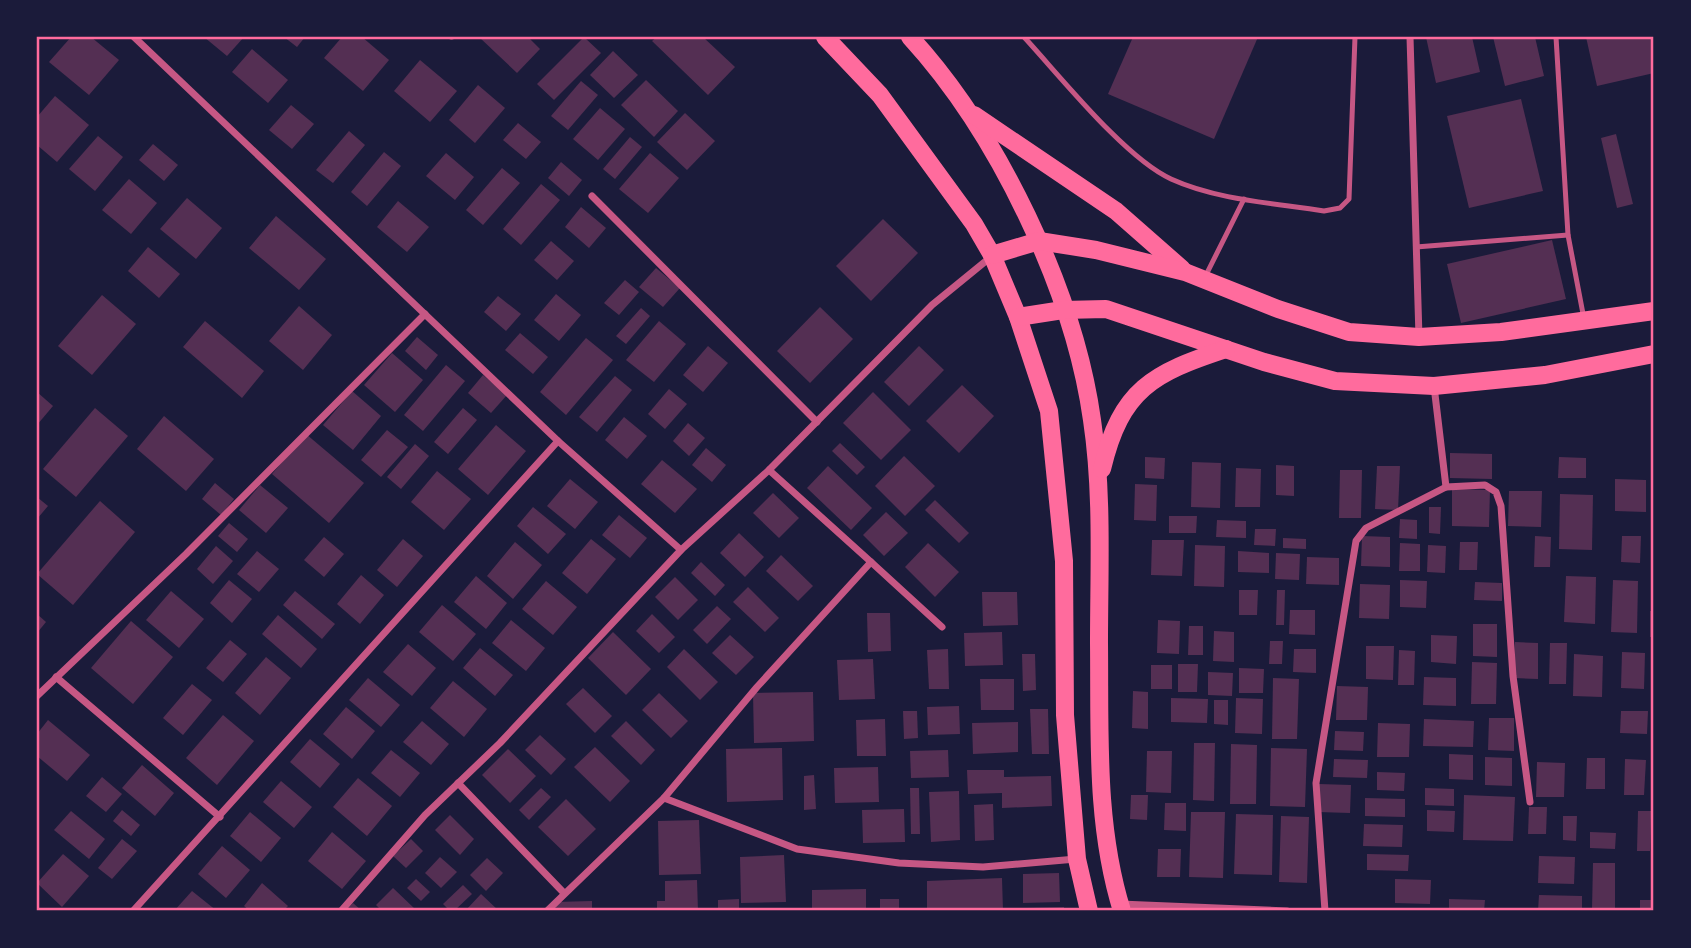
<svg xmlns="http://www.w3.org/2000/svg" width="1691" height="948" font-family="Commissioner,sans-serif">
	<rect width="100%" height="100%" fill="#1b1b3a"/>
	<g fill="#542f53">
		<path d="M71 37H91L119 60 89 95 49 62Z"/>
		<path d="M204 37H244L227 56Z"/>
		<path d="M284 37H305L297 47Z"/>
		<path d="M342 37H362L389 60 363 91 324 58Z"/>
		<path d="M479 37H528L540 49 517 73Z"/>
		<path d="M584 37 601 53 554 100 537 84Z"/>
		<path d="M657 37H703L735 67 708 95 652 41Z"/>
		<path d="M1133 37H1258L1214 139 1108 94Z"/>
		<path d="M1426 37H1472L1480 72 1436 83Z"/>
		<path d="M1493 37H1535L1544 76 1505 86Z"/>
		<path d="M1586 37H1654V73L1597 86Z"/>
		<path d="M252 49 288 80 268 103 232 72Z"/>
		<path d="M613 51 638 75 614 98 590 75Z"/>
		<path d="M420 60 457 91 430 122 394 91Z"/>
		<path d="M646 80 678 111 654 137 621 105Z"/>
		<path d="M581 81 598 95 568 130 551 116Z"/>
		<path d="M478 85 505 108 475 143 449 120Z"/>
		<path d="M55 96 89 125 57 162 37 145V117Z"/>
		<path d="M1521 99 1543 191 1469 208 1447 116Z"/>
		<path d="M291 105 314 124 292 149 269 130Z"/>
		<path d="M600 108 625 129 598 160 573 139Z"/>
		<path d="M685 113 715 141 687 170 657 142Z"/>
		<path d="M518 123 541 142 526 159 503 140Z"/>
		<path d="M349 131 365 145 333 183 316 170Z"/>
		<path d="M1616 134 1633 204 1617 208 1601 138Z"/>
		<path d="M98 136 123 157 95 191 69 169Z"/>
		<path d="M630 137 642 147 615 179 603 169Z"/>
		<path d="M153 144 178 165 164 181 139 160Z"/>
		<path d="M384 152 401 166 367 206 351 192Z"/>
		<path d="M446 153 474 177 455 200 426 176Z"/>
		<path d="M650 153 679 178 648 213 619 189Z"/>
		<path d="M561 162 582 180 569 196 548 178Z"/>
		<path d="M502 168 520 183 483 225 466 210Z"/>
		<path d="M129 179 157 203 131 234 102 210Z"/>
		<path d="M541 184 560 200 521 245 503 229Z"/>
		<path d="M187 198 222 228 196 259 160 229Z"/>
		<path d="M398 201 429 227 407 252 377 227Z"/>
		<path d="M581 207 606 228 589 248 565 227Z"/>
		<path d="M276 216 326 259 299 290 249 248Z"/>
		<path d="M883 219 918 253 871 301 836 266Z"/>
		<path d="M1552 240 1566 299 1461 323 1447 264Z"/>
		<path d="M551 241 574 261 557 280 534 260Z"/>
		<path d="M148 247 180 274 159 298 128 271Z"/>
		<path d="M656 268 680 288 663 307 639 287Z"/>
		<path d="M625 280 639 292 619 315 604 303Z"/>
		<path d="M556 294 581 315 559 341 534 320Z"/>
		<path d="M102 295 136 324 92 375 58 346Z"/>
		<path d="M498 296 521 314 506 331 484 312Z"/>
		<path d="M299 306 332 335 303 370 269 341Z"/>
		<path d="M820 307 853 339 810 383 777 351Z"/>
		<path d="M641 308 650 316 626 344 616 336Z"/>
		<path d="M205 321 264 371 242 398 183 347Z"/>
		<path d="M659 321 686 344 654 382 626 360Z"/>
		<path d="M520 333 548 357 533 374 505 350Z"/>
		<path d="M417 337 438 355 426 370 405 351Z"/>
		<path d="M586 338 613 360 566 415 540 392Z"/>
		<path d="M708 346 728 363 703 392 683 375Z"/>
		<path d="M919 346 944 370 909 406 884 382Z"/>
		<path d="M392 353 423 380 395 412 364 385Z"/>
		<path d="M446 365 465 381 423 431 404 415Z"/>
		<path d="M483 375 507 395 491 413 468 393Z"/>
		<path d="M615 376 632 390 597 432 579 417Z"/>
		<path d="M962 385 994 416 959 453 926 421Z"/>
		<path d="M669 389 687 404 665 429 648 414Z"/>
		<path d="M352 391 381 416 353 450 323 425Z"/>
		<path d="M37 392 53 406 37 425Z"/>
		<path d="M873 392 911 430 881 460 843 423Z"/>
		<path d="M95 408 128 436 76 497 43 469Z"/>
		<path d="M463 408 477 420 448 454 434 442Z"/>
		<path d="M164 416 214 459 186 491 137 449Z"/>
		<path d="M624 417 647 436 627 459 605 440Z"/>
		<path d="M688 423 705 438 689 456 673 441Z"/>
		<path d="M496 425 526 451 488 495 458 469Z"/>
		<path d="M387 430 408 447 381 477 361 460Z"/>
		<path d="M306 434 364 483 329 523 272 474Z"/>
		<path d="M840 443 865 467 857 475 832 451Z"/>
		<path d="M415 444 429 456 401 489 387 477Z"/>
		<path d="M706 448 726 465 712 482 692 465Z"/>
		<path d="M1450 453 1492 454V479L1450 478Z"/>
		<path d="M904 456 935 486 905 516 875 486Z"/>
		<path d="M1145 457 1165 458 1164 479 1145 478Z"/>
		<path d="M1559 457 1586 458V478H1558Z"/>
		<path d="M662 460 697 489 675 513 641 484Z"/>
		<path d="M1192 462 1221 463 1220 508 1191 507Z"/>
		<path d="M1276 465 1294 466V496L1276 495Z"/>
		<path d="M828 466 872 508 851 530 807 488Z"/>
		<path d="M1377 466H1400L1398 510 1375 509Z"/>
		<path d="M1236 468 1261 469 1260 507H1235Z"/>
		<path d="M1340 470H1362L1361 518H1339Z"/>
		<path d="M437 471 471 499 444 530 411 502Z"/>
		<path d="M570 479 598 502 575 529 547 506Z"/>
		<path d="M1615 479 1646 480V512L1615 511Z"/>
		<path d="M215 483 234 499 221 515 202 499Z"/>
		<path d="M1135 484 1157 485 1156 521 1134 520Z"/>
		<path d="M260 485 288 508 266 533 239 510Z"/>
		<path d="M1452 489 1490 490 1489 527 1452 526Z"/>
		<path d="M1509 491H1542L1541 527 1508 526Z"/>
		<path d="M773 493 799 518 779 538 753 513Z"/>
		<path d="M1560 494 1593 495 1592 550 1559 549Z"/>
		<path d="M37 497 48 506 37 519Z"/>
		<path d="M935 500 969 533 959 543 925 510Z"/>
		<path d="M100 501 135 532 73 605 37 574Z"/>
		<path d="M533 507 566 534 548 554 517 526Z"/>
		<path d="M1429 507H1441L1440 534 1429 533Z"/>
		<path d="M886 512 908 533 884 556 863 535Z"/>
		<path d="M619 515 647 538 630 558 602 535Z"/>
		<path d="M1169 516H1197L1196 533H1169Z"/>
		<path d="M1400 519 1417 520V539L1399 538Z"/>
		<path d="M1217 520 1246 521V538L1216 537Z"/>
		<path d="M229 523 248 539 237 552 218 536Z"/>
		<path d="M1255 529H1276L1275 546 1254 545Z"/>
		<path d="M739 533 764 557 745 577 720 553Z"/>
		<path d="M1362 536 1390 537V567L1361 566Z"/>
		<path d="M1535 536 1551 537 1550 567H1534Z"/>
		<path d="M1622 536H1641L1640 563 1621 562Z"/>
		<path d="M324 537 344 554 324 577 304 560Z"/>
		<path d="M1283 538 1306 539V549L1283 548Z"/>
		<path d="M403 539 423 556 397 587 377 570Z"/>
		<path d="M591 539 616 559 587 594 562 573Z"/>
		<path d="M1152 540H1184L1182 576 1151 575Z"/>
		<path d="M515 542 542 565 513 599 487 576Z"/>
		<path d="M1460 542H1478L1477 570H1459Z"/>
		<path d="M928 543 959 572 935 597 905 567Z"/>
		<path d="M1400 543 1420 544V571H1399Z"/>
		<path d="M1195 545 1225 546 1224 587 1194 586Z"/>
		<path d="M1428 545 1446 546 1445 573 1427 572Z"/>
		<path d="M216 546 233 561 213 584 197 569Z"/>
		<path d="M257 551 279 569 259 592 237 574Z"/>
		<path d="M1238 551 1269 553V573L1238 572Z"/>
		<path d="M1276 553 1300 554 1299 580 1275 579Z"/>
		<path d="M781 555 813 586 798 601 766 571Z"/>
		<path d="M1307 557 1339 558V585L1306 584Z"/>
		<path d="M701 562 725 585 715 596 691 573Z"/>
		<path d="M361 575 384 595 360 624 337 604Z"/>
		<path d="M476 576 507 603 486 629 454 602Z"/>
		<path d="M1566 576 1596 577 1595 624 1564 622Z"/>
		<path d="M675 577 698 600 678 620 655 597Z"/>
		<path d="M229 580 252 599 232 623 210 603Z"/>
		<path d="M1400 580 1427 581 1426 608 1400 607Z"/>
		<path d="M1613 580 1638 581 1637 633 1611 632Z"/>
		<path d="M546 581 577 607 553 635 522 609Z"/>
		<path d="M1475 582 1502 583V601L1474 600Z"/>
		<path d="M1360 584 1390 585 1389 619 1359 618Z"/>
		<path d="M748 587 779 618 765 632 733 602Z"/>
		<path d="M1239 590H1258L1257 615H1239Z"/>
		<path d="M1277 590H1285L1284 625H1276Z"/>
		<path d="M171 591 204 619 179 648 146 620Z"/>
		<path d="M295 591 335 624 322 639 283 605Z"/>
		<path d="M982 592H1017L1018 625 983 626Z"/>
		<path d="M442 605 476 634 453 661 419 632Z"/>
		<path d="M717 606 731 619 707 644 693 630Z"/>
		<path d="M1290 610H1315V635L1289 634Z"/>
		<rect x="1650" y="611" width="4" height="26"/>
		<path d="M867 613H890L891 651 868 652Z"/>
		<path d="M37 614 46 622 37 633Z"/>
		<path d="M652 614 675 637 659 653 636 631Z"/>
		<path d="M278 615 317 649 301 668 262 634Z"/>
		<path d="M511 620 545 648 526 671 492 643Z"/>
		<path d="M1158 620 1180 621 1179 654 1157 653Z"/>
		<path d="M131 621 173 657 133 704 91 668Z"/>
		<path d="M1473 624H1497V657L1473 656Z"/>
		<path d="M1189 626H1203V655H1188Z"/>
		<path d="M1214 631 1234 632V662L1213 661Z"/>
		<path d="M613 632 651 669 626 695 588 658Z"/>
		<path d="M1002 632 1003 665 965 666 964 633Z"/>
		<path d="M730 635 754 657 736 675 712 653Z"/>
		<path d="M1431 635 1457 636 1456 664 1431 662Z"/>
		<path d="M230 640 247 654 223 682 206 668Z"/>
		<path d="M1270 641H1283L1282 664H1269Z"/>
		<path d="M1515 642 1538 643V679L1514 678Z"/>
		<path d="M1550 643H1567L1566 684H1549Z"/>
		<path d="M408 644 436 668 412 696 383 672Z"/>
		<path d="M1366 646H1394L1393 680 1366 679Z"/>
		<path d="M480 648 513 675 495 696 463 668Z"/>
		<path d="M684 649 718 682 700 700 667 667Z"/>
		<path d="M948 649 949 689H929L927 650Z"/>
		<path d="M1294 649H1316V673L1293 672Z"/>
		<path d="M1399 650 1415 651 1414 685H1398Z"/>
		<path d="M1622 652 1645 653 1644 689 1621 688Z"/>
		<path d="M1022 654H1035L1036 690 1023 691Z"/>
		<path d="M1574 654 1603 656 1602 697 1573 696Z"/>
		<path d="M266 657 291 678 260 715 235 693Z"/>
		<path d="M873 659 875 699 839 700 837 660Z"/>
		<path d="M1472 662 1497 663 1496 704H1471Z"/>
		<path d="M1178 664H1198L1197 692H1178Z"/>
		<rect x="1151" y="665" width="21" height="24"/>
		<path d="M1239 668 1264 669 1263 693H1239Z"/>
		<path d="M1208 672 1233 673 1232 696 1208 695Z"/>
		<path d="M1424 677 1456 678V706L1423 705Z"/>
		<path d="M368 678 400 705 381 727 349 700Z"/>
		<path d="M1273 678 1299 679 1297 739H1272Z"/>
		<path d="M980 679H1014V710H981Z"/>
		<path d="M453 681 487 709 464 737 430 708Z"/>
		<path d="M192 684 212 700 183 735 163 718Z"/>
		<path d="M1337 686 1368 687 1367 720H1336Z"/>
		<path d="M583 688 612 716 595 733 566 704Z"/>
		<path d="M1133 691 1148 692V729L1132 728Z"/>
		<path d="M813 692 814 741 754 743 753 693Z"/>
		<path d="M659 693 688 721 671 738 642 710Z"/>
		<path d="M1171 698 1208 699 1207 723 1171 722Z"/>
		<path d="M1236 698 1263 699 1262 734 1235 733Z"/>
		<path d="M1214 700H1228V725L1214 724Z"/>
		<path d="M959 706 960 734 928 735 927 707Z"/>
		<path d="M346 707 375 731 352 759 323 734Z"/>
		<path d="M1030 709H1048L1049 754H1032Z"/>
		<path d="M903 711H917L918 738 904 739Z"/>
		<path d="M1621 711H1648L1647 734 1620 733Z"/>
		<path d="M223 715 254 741 217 785 186 758Z"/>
		<path d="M1489 718H1514V751L1488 750Z"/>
		<path d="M885 719 886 756H857L856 720Z"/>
		<path d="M1424 719 1474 721 1473 747 1423 746Z"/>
		<path d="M48 720 90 755 67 781 37 756V734Z"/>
		<path d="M422 721 449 744 431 765 403 742Z"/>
		<path d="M626 721 655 750 641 765 611 736Z"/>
		<path d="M1018 722V752L973 754 972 723Z"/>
		<path d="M1378 723 1410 724 1409 757H1377Z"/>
		<path d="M1335 731 1364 732 1363 751 1334 750Z"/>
		<path d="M540 735 566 759 551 775 525 750Z"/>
		<path d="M310 739 340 764 320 788 290 762Z"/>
		<path d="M1194 743H1215L1214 801 1193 800Z"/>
		<path d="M1231 744 1257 745 1256 804H1230Z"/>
		<path d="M595 747 630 781 610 802 574 767Z"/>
		<path d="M782 748 783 800 727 802 726 749Z"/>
		<path d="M1271 748 1307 749 1305 807 1270 806Z"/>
		<path d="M508 749 536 776 510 803 482 775Z"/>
		<path d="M391 750 420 773 400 797 371 773Z"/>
		<path d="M948 750 949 777 911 778 910 751Z"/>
		<path d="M1147 751H1172L1171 793 1146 792Z"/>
		<path d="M1449 754 1473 755V780L1449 779Z"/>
		<path d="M1485 757 1512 758V786L1485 785Z"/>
		<path d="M1587 758H1605V789H1586Z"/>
		<path d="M1334 759 1368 760 1367 778 1333 777Z"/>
		<path d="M1625 759 1646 760 1644 795H1624Z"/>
		<path d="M1537 762 1565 763 1564 797H1536Z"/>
		<path d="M142 765 174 793 155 816 122 788Z"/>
		<path d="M878 767 879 802 835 803 834 768Z"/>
		<path d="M967 770H1004V777L1051 776 1052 806 1002 808V793L968 794Z"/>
		<path d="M1377 772 1405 773 1404 791 1377 790Z"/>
		<path d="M814 775 816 809 804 810V776Z"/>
		<path d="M102 777 122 794 106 812 86 796Z"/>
		<path d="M358 778 392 806 367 836 333 807Z"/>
		<path d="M281 781 312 807 294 828 263 802Z"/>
		<path d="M1319 784 1351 785 1350 813 1318 812Z"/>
		<path d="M541 788 551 797 529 820 519 810Z"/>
		<path d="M910 788H919L920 834H911Z"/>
		<path d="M1425 788 1454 789V806L1425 805Z"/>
		<path d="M959 791 960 840 931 842 929 792Z"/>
		<path d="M1131 795H1148L1147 820 1130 819Z"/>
		<path d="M1464 795 1515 797 1513 841 1463 840Z"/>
		<path d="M1365 798 1405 799V817L1365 816Z"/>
		<path d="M566 799 596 829 568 856 538 827Z"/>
		<path d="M1165 803H1186V831L1164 830Z"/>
		<path d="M993 804 994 840 975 841 974 805Z"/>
		<path d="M1529 807H1547L1546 834H1528Z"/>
		<path d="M904 809 905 842 863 843 862 810Z"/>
		<path d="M122 810 140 825 131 836 113 821Z"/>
		<path d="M1427 810 1455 811 1454 832 1427 831Z"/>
		<path d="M71 811 105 839 89 859 54 830Z"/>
		<path d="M1638 811H1651L1650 851H1637Z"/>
		<path d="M250 812 281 838 261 862 230 836Z"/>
		<path d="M1191 812H1225L1223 878 1189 877Z"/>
		<path d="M1236 814 1273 815 1272 875 1234 874Z"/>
		<path d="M450 815 474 839 460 855 435 830Z"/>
		<path d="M1281 816 1309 817 1307 883 1279 882Z"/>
		<path d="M1563 816H1577L1576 841 1563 840Z"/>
		<path d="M699 820 701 874 659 875 658 821Z"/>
		<path d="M1364 824 1403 825 1402 847 1363 846Z"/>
		<path d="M332 832 366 861 342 889 308 861Z"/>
		<path d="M1590 832 1616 833 1615 849 1590 848Z"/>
		<path d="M122 839 137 851 112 879 98 868Z"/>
		<path d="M411 839 423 851 406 868 393 856Z"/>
		<path d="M222 846 250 870 226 898 198 874Z"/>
		<path d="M1158 849H1181L1180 877H1157Z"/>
		<path d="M63 854 89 876 62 907 37 883Z"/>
		<path d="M1367 854 1409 855 1408 871 1367 870Z"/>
		<path d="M784 855 786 902 741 903 740 857Z"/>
		<path d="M1539 856 1575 857 1574 884 1538 883Z"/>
		<path d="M440 857 457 872 441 888 425 873Z"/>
		<path d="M487 858 503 873 486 891 470 875Z"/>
		<path d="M1593 863H1615V909H1592Z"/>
		<path d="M1059 873 1060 902 1023 903V874Z"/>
		<path d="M1002 878 1003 911H927V881Z"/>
		<path d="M416 879 430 892 421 901 407 888Z"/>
		<path d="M1395 879 1431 880 1430 904 1395 903Z"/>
		<path d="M697 880 698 911H657V901H665V881Z"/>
		<path d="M262 883 288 906 283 911H250L244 906Z"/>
		<path d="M463 885 472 894 454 911H450L443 904Z"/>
		<path d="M393 888 415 909 413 911H382L376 905Z"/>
		<path d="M866 889V911H812V890Z"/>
		<path d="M192 891 217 911H174Z"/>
		<path d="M481 894 499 911 466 910Z"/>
		<path d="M1539 895 1582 896V911H1538Z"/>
		<path d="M739 899V911H718V900Z"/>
		<rect x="880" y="899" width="19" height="12"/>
		<path d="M1449 899 1485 900 1484 911H1449Z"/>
		<rect x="1640" y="900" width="14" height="11"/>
		<path d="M592 901V911H556L555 902Z"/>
		<path d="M353 903 362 911H345Z"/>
		<path d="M1064 907V911H1026V908Z"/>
	</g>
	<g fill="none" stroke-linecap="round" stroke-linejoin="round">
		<g stroke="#c65784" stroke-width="5">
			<path d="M451 37H452"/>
			<path d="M1024 37C1060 76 1125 158 1171 179 1217 200 1273 203 1324 211L1340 208 1349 199 1355 37"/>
			<path d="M1556 37 1568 235 1584 319"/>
			<path d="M1416 247 1568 235"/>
			<path d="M1205 277 1244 199"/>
		</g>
		<g stroke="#c65784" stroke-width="7">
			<path d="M134 37 558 441 681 550"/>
			<path d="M1410 37 1419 337"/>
			<path d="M592 196 817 422"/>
			<path d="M1434 386 1446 487"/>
			<path d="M871 562 942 627"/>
			<path d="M56 677 220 817"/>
			<path d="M37 696 186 554 425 314"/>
			<path d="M458 783 563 892"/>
			<path d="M664 798 797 849 899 863 983 867 1076 859"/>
			<path d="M1120 904 1287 911"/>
			<path d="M133 911 558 441"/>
			<path d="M341 911 425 815 500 743 681 550 769 470 932 305 992 256"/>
			<path d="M547 911 664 798 757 687 871 562 769 470"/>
			<path d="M1325 911 1316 783 1356 541 1366 528 1446 487 1485 485 1496 492 1501 506 1513 676 1530 802"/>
		</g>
		<g stroke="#ff6b9d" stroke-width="18">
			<path d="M825 37 880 95 974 224 992 255 1018 317 1049 411 1064 561 1065 715 1077 859 1089 911"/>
			<path d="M910 37C998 133 1074 291 1092 420 1103 493 1099 569 1099 643 1100 733 1095 824 1122 911"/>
			<path d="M974 115 1116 211 1182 269"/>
			<path d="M992 255 1039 241 1096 250 1185 272 1278 309 1349 332 1419 337 1501 332 1654 311"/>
			<path d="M1018 317 1063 310 1106 309 1264 362 1335 381 1434 386 1545 375 1654 354"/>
			<path d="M1102 469C1121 389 1153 373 1226 349"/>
		</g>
	</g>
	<rect width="1691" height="948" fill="none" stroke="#1b1b3a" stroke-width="77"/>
	<rect x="38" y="38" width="1614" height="871" fill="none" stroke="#ff6b9d" stroke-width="2.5"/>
</svg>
